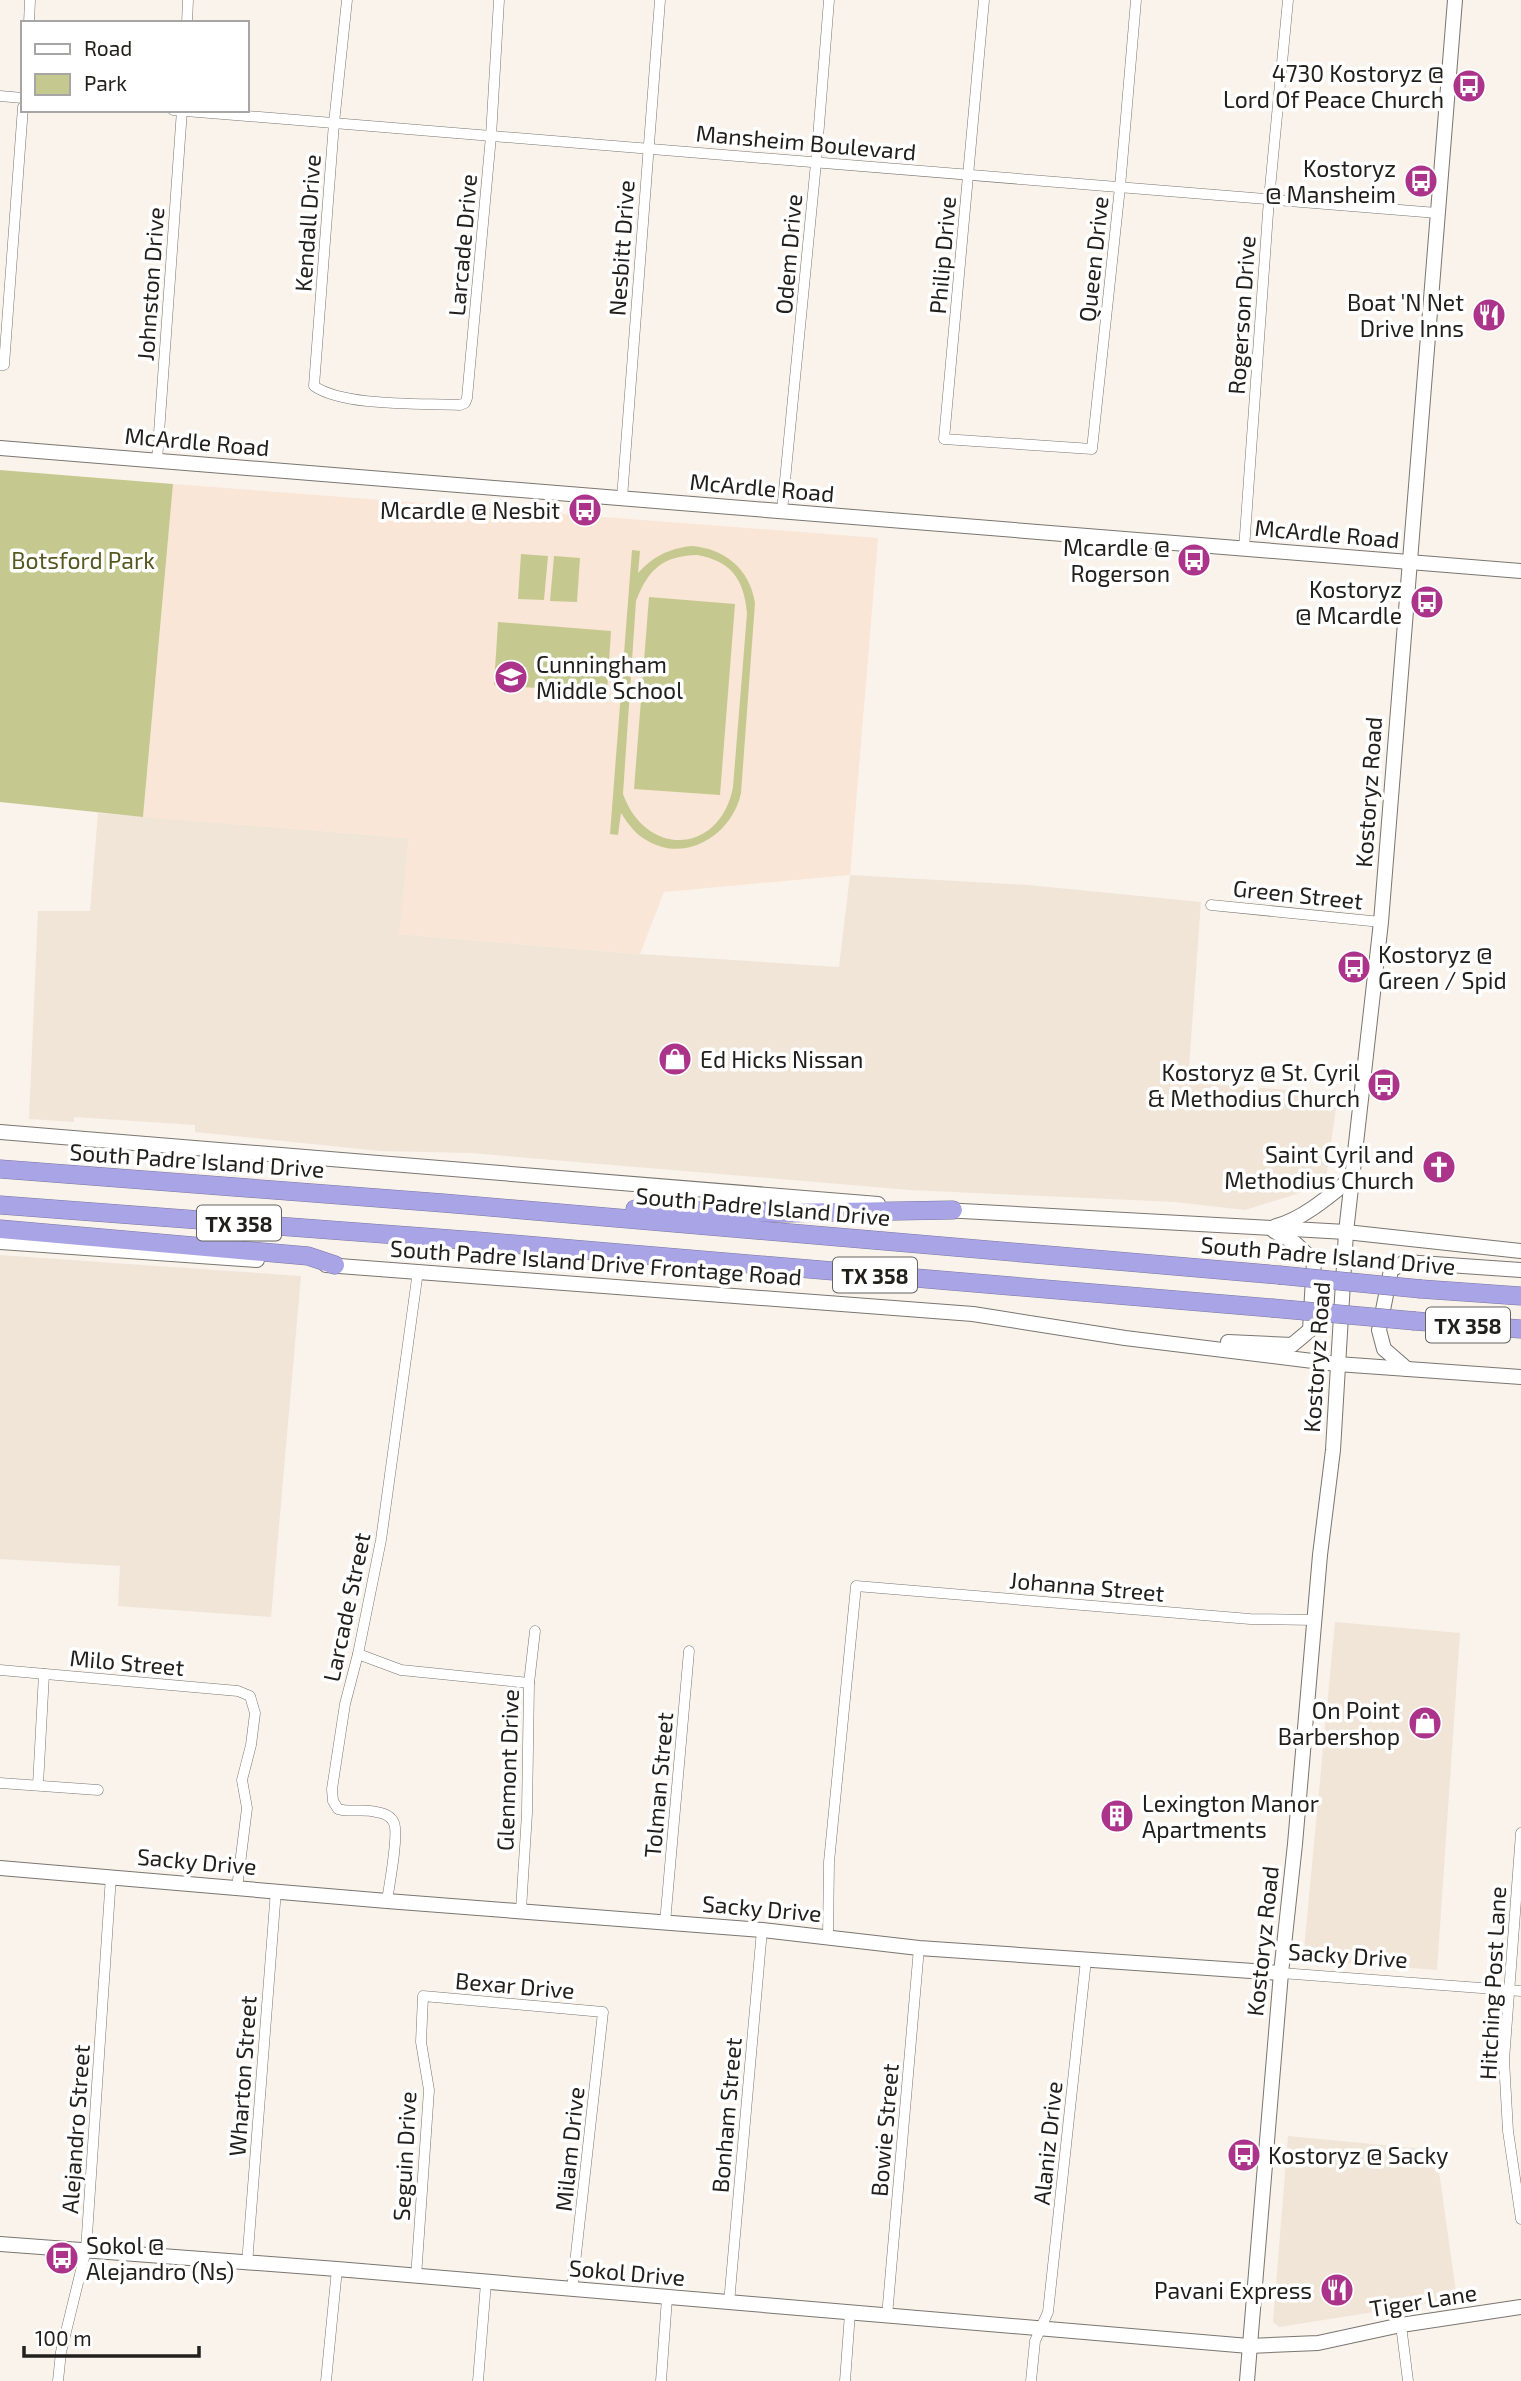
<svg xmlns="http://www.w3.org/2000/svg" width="1521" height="2381" font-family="'Exo 2',sans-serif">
	<rect width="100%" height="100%" fill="#f9f3ec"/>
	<g fill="#f1e5d8">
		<path d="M98 813 409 838 400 934 640 954 839 967 850 875 1028 885 1201 902 1188 1082 1338 1094 1325 1185 1245 1210 1175 1202 910 1190 470 1153 380 1151 195 1132V1125L74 1117V1122L29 1119 38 911H90Z"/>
		<path d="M0 1255 301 1276 271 1617 118 1606 120 1566 0 1559Z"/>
		<path d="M1335 1622 1460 1633 1437 1970 1303 1960Z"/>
		<path d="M1288 2136 1436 2150 1457 2299 1279 2327 1273 2322Z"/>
	</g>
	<path fill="#f9e6d6" d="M173 484 878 538 850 875 664 892 640 954 399 934 409 838 143 817Z"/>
	<g fill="#c6c98f" fill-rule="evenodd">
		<path d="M0 470 173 484 143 817 0 802Z"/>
		<path d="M691 546C724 548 750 569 755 603L741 793C733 833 687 864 648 841 636 835 628 824 621 813L618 835 610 834 632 550 640 551 638 573C654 556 668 549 691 546ZM697 555C731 561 744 579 747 613L733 787C720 855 646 858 623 794L636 601C648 570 662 556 697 555Z"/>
		<path d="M521 554 548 556 544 600 518 599Z"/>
		<path d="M554 556 580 558 577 602 550 601Z"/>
		<path d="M649 597 735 604 720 795 634 789Z"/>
		<path d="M498 622 611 631 607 693 494 685Z"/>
	</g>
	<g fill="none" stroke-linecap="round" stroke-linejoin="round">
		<defs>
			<g id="street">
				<path d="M347 0 334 123 314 386C344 407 423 403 460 405L465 403 467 398 491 136 499 0"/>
				<path d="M984 0 944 439 1092 449 1120 187 1136 0"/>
				<path d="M29 23 30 0"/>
				<path d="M187 23 188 0"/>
				<path d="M0 96 23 98"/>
				<path d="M173 110 1437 213"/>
				<path d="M0 365H4L23 107"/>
				<path d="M157 461 182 110"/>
				<path d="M622 498 660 0"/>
				<path d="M782 511 816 163 829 0"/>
				<path d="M1244 549 1269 199 1288 0"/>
				<path d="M1211 905 1381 922"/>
				<path d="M358 1654 401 1670 529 1683"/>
				<path d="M0 1670 238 1691 250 1696 255 1713 251 1745 242 1780 247 1808 237 1888"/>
				<path d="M0 1783 98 1790"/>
				<path d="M38 1785 44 1674"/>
				<path d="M1521 1833 1504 2060 1508 2131 1521 2219"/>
				<path d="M387 1901C389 1886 399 1835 394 1823 391 1816 384 1813 376 1812 363 1808 350 1813 338 1809L333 1801 332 1789 345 1704 358 1654 381 1540 418 1271"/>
				<path d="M521 1910 527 1813 529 1683 535 1631"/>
				<path d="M665 1923 689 1651"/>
				<path d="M828 1936 829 1862 856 1586 1250 1619 1315 1620"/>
				<path d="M1281 1973 1521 1991"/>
				<path d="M247 2264 276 1890"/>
				<path d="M416 2277 429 2090 421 2042 423 1996 603 2012 572 2290"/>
				<path d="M729 2303 762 1930"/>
				<path d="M887 2316 919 1948"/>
				<path d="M1401 2325 1408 2381"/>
				<path d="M58 2381 61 2352 86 2250 111 1876"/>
				<path d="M326 2381 337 2269"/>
				<path d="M478 2381 486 2283"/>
				<path d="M661 2381 667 2298"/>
				<path d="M845 2381 850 2313"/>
				<path d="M1031 2381 1035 2341 1048 2312 1086 1960"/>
			</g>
			<g id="secondary">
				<path d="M0 448 1521 571"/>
				<path d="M0 1132 878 1204"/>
				<path d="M943 1210 1346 1232 1521 1251"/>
				<path d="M1276 1226C1302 1220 1332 1194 1353 1177"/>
				<path d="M0 1242 257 1260"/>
				<path d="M326 1265 973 1314 1125 1338 1337 1364 1521 1377"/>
				<path d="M1228 1342 1292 1345 1310 1330 1314 1261 1295 1243 1274 1231"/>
				<path d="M1407 1369 1384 1349 1379 1330 1391 1270 1405 1262 1521 1270"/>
				<path d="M0 1868 387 1901 762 1930 919 1948 1281 1973"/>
				<path d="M0 2244 337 2269 1249 2346 1318 2343 1401 2325 1521 2307"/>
				<path d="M1247 2381 1281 1973 1295 1844 1320 1555 1333 1450 1346 1232 1381 922 1455 0"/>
			</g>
			<g id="highway">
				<path d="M0 1169 443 1203 1279 1275"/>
				<path d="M0 1205 477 1241 1272 1308"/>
				<path d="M635 1209 782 1213 953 1210"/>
				<path d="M0 1229 308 1256 335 1265"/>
				<path d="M1421 1289 1521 1296"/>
				<path d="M1415 1321 1521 1329"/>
			</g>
		</defs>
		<use href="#street" stroke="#7a756f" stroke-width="11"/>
		<use href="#secondary" stroke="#7a756f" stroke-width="16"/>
		<use href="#highway" stroke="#7a76a0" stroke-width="19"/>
		<use href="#street" stroke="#fff" stroke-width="10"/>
		<use href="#secondary" stroke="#fff" stroke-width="14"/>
		<use href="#highway" stroke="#a9a4e6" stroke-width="18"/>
		<defs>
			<g id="highway-bridge">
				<path d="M1279 1275 1421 1289"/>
				<path d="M1272 1308 1415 1321"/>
			</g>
		</defs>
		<use href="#highway-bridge" stroke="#7a76a0" stroke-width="19" stroke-linecap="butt"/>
		<use href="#highway-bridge" stroke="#a9a4e6" stroke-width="18"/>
	</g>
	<defs>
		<symbol id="bus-disc" viewBox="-11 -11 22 22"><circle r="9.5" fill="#ab348a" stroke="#fff"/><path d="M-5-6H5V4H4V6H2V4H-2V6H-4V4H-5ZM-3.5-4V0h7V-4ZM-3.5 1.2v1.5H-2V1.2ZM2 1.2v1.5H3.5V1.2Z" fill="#fff"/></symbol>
		<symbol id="restaurant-disc" viewBox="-11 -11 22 22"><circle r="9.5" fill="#ab348a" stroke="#fff"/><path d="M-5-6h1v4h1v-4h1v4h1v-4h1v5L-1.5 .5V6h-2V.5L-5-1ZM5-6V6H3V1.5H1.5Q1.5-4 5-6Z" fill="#fff"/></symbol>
		<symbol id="school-disc" viewBox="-11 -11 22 22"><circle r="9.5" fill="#ab348a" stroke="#fff"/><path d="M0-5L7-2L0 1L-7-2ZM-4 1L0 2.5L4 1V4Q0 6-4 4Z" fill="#fff"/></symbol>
		<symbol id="shop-disc" viewBox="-11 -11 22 22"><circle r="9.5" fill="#ab348a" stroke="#fff"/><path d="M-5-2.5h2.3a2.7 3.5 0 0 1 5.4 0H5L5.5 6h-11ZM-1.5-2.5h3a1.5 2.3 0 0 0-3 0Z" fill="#fff"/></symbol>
		<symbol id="church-disc" viewBox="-11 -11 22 22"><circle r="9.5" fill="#ab348a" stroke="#fff"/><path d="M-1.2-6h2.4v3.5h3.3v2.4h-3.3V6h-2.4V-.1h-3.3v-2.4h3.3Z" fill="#fff"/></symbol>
		<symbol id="building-disc" viewBox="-11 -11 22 22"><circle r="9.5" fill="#ab348a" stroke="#fff"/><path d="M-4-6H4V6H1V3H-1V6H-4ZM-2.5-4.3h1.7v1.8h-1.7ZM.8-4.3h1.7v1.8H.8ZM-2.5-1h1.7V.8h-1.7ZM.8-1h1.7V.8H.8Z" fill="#fff"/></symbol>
	</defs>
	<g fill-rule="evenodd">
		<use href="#bus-disc" x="1450" y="67" width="38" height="38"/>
		<use href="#bus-disc" x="1402" y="162" width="38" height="38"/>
		<use href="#restaurant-disc" x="1470" y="296" width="38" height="38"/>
		<use href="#bus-disc" x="566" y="491" width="38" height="38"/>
		<use href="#bus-disc" x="1175" y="541" width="38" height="38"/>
		<use href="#bus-disc" x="1408" y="583" width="38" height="38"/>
		<use href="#school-disc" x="492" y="658" width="38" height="38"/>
		<use href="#bus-disc" x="1335" y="948" width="38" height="38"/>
		<use href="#shop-disc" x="656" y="1040" width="38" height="38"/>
		<use href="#bus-disc" x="1365" y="1066" width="38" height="38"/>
		<use href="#church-disc" x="1420" y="1148" width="38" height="38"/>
		<use href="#shop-disc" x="1406" y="1704" width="38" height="38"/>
		<use href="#building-disc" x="1098" y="1797" width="38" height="38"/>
		<use href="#bus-disc" x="1225" y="2136" width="38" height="38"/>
		<use href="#bus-disc" x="43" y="2239" width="38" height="38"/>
		<use href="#restaurant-disc" x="1318" y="2271" width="38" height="38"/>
	</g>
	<g text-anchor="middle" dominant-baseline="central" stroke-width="7" stroke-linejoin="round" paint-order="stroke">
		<g fill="#fff" stroke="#646361" stroke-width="2">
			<rect x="197" y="1205.5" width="84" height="35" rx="5"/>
			<rect x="833" y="1257.5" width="84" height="35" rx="5"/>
			<rect x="1426" y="1307.5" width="84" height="35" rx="5"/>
		</g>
		<g font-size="21" font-weight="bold" fill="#22201d">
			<text x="239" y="1223">TX 358</text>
			<text x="875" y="1275">TX 358</text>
			<text x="1468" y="1325">TX 358</text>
		</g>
		<g font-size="23" fill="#22201d" stroke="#fff" text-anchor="end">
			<text x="1444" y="73">4730 Kostoryz @<tspan x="1444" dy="26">Lord Of Peace Church</tspan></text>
			<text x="1396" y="168">Kostoryz<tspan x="1396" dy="26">@ Mansheim</tspan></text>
			<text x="1464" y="302">Boat 'N Net<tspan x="1464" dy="26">Drive Inns</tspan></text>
			<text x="560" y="510">Mcardle @ Nesbit</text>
			<text x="1170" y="547">Mcardle @<tspan x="1170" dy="26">Rogerson</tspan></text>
			<text x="1402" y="589">Kostoryz<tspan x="1402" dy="26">@ Mcardle</tspan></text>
			<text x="536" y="664" text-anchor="start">Cunningham<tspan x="536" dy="26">Middle School</tspan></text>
			<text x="1378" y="954" text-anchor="start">Kostoryz @<tspan x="1378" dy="26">Green / Spid</tspan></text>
			<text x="700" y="1059" text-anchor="start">Ed Hicks Nissan</text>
			<text x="1360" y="1072">Kostoryz @ St. Cyril<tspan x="1360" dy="26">&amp; Methodius Church</tspan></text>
			<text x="1414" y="1154">Saint Cyril and<tspan x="1414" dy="26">Methodius Church</tspan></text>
			<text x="1400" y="1710">On Point<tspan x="1400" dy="26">Barbershop</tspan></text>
			<text x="1142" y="1803" text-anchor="start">Lexington Manor<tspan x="1142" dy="26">Apartments</tspan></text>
			<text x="1268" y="2155" text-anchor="start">Kostoryz @ Sacky</text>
			<text x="86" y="2245" text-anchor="start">Sokol @<tspan x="86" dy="26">Alejandro (Ns)</tspan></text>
			<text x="1312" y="2290">Pavani Express</text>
		</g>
		<g font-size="23" fill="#22201d" stroke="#fff">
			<text transform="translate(806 142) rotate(5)">Mansheim Boulevard</text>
			<text transform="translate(307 223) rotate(-86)">Kendall Drive</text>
			<text transform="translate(462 245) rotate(-85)">Larcade Drive</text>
			<text transform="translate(621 248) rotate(-86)">Nesbitt Drive</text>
			<text transform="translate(788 254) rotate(-85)">Odem Drive</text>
			<text transform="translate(942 255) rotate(-85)">Philip Drive</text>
			<text transform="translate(1093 259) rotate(-84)">Queen Drive</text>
			<text transform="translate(150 284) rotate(-86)">Johnston Drive</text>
			<text transform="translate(1241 315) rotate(-86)">Rogerson Drive</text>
			<text transform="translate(197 441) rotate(5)">McArdle Road</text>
			<text transform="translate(762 487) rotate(5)">McArdle Road</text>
			<text transform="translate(1327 533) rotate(5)">McArdle Road</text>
			<text transform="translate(1368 792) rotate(-86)">Kostoryz Road</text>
			<text transform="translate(1298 894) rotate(6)">Green Street</text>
			<text transform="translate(197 1160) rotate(4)">South Padre Island Drive</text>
			<text transform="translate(763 1206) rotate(5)">South Padre Island Drive</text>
			<text transform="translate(1328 1255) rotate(5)">South Padre Island Drive</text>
			<text transform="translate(596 1262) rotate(4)">South Padre Island Drive Frontage Road</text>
			<text transform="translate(1316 1357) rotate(-86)">Kostoryz Road</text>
			<text transform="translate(1087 1586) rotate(5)">Johanna Street</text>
			<text transform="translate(346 1607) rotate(-78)">Larcade Street</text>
			<text transform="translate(127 1662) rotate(5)">Milo Street</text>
			<text transform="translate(507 1770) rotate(-88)">Glenmont Drive</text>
			<text transform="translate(658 1785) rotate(-85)">Tolman Street</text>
			<text transform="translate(197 1861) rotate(5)">Sacky Drive</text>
			<text transform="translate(762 1908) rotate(5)">Sacky Drive</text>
			<text transform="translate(1262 1941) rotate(-84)">Kostoryz Road</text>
			<text transform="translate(1348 1955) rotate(4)">Sacky Drive</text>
			<text transform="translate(1492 1983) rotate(-87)">Hitching Post Lane</text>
			<text transform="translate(515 1985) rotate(5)">Bexar Drive</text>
			<text transform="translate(242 2076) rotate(-86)">Wharton Street</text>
			<text transform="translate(726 2115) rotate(-85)">Bonham Street</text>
			<text transform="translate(75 2129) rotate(-86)">Alejandro Street</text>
			<text transform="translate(884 2130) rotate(-85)">Bowie Street</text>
			<text transform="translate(1047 2143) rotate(-84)">Alaniz Drive</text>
			<text transform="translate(569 2149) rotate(-84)">Milam Drive</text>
			<text transform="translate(404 2156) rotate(-87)">Seguin Drive</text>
			<text transform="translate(627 2272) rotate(5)">Sokol Drive</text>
			<text transform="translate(1423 2300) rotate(-9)">Tiger Lane</text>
		</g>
		<g font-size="23" fill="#56581f" stroke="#fff">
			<text x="83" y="560">Botsford Park</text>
		</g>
	</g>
	<rect x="21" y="21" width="228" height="91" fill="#ffffff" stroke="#a7a6a5" stroke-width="2"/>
	<rect x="35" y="44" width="35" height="10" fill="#ffffff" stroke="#a7a6a5" stroke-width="2"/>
	<text x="84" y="56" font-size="21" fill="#22201d">Road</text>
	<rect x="35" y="74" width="35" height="21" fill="#c6c98f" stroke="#a7a6a5" stroke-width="2"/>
	<text x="84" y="91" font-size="21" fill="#22201d">Park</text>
	<path d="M24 2346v10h175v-10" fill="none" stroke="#22201d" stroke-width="3.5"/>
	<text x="35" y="2346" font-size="21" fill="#22201d" stroke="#ffffff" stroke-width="5" paint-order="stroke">100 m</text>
</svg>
